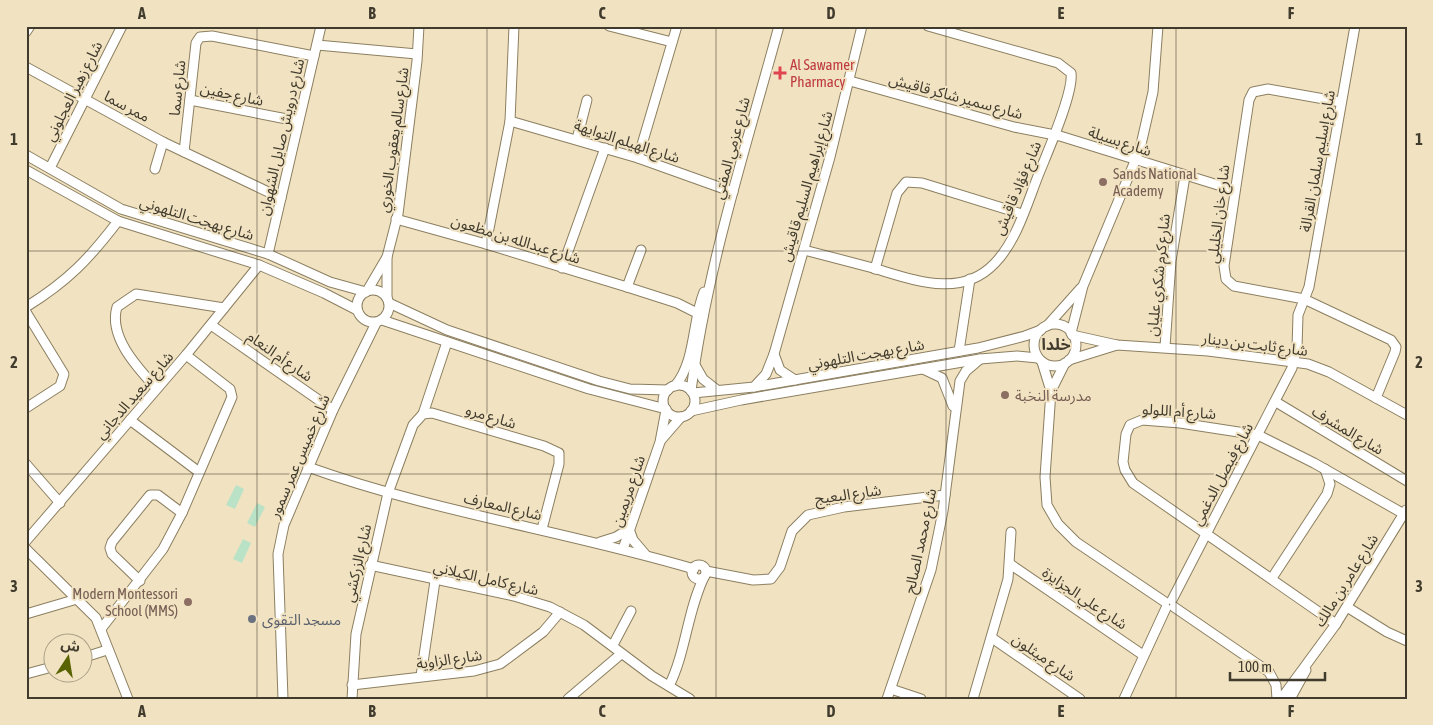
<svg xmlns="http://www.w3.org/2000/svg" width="1433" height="725" font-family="'Asap Condensed','Noto Sans Arabic',sans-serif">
	<rect width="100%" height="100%" fill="#f1e3c2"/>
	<g fill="#bae2c7">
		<path d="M236 485 244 489 235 509 226 505Z"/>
		<path d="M257 503 265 507 255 527 247 523Z"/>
		<path d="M243 539 251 543 242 563 233 559Z"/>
	</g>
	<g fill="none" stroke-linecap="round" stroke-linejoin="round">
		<defs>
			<g id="minor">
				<path d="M609 26 672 42"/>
				<path d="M26 32 30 26"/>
				<path d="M317 45 417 54"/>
				<path d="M26 67 163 142 281 198"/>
				<path d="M850 81 1014 127 1060 136 1234 190"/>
				<path d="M190 100 297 121"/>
				<path d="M1341 102 1268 89 1253 92 1249 100 1224 266 1226 279 1234 286 1304 299 1391 340 1396 347 1395 352 1376 398"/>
				<path d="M510 121 638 158 733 192"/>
				<path d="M577 139 587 100"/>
				<path d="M184 152 196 43 200 37 212 36 314 56"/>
				<path d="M26 155 121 209 268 254 330 282 366 292"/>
				<path d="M638 158 677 26"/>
				<path d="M50 168 122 26"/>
				<path d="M155 169 163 142"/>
				<path d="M26 170 118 221 259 265 324 293 357 310"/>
				<path d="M396 219 486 244 627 287 677 303 703 316"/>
				<path d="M486 244 510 121 514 26"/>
				<path d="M804 250C827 256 850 262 873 268 914 280 961 299 995 263 1018 239 1028 200 1040 171 1048 151 1074 92 1071 73L1058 63 928 26"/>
				<path d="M268 254 321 26"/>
				<path d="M562 268 605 148"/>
				<path d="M875 269 897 193 906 182 922 183 1022 214"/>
				<path d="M627 287 641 250"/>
				<circle cx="373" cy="306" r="16"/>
				<path d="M367 291 387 257"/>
				<path d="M387 298V257L398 214 417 61 419 26"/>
				<path d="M389 303 447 330 599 381 630 389 668 390"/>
				<path d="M26 307C68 281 89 259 118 221"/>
				<path d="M26 312 64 374 60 386 26 408"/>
				<path d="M382 320 589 389 666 409"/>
				<circle cx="1055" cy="345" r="21"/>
				<path d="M211 325 333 410"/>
				<path d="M1047 326 1081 288"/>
				<path d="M1071 333 1083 286 1140 149 1153 92 1158 26"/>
				<path d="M1072 335 1117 345 1208 351 1308 364 1329 372 1407 415"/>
				<path d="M1165 347 1171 261 1185 176"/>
				<path d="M959 351 970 279"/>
				<path d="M774 354 780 370 795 380"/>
				<path d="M1069 360 1117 345"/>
				<path d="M1042 362 1051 391"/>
				<path d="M1065 363 1051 391 1045 477 1047 505 1058 524 1076 542 1165 602"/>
				<path d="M695 365 703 379 717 390"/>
				<path d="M923 369 942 378 953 406"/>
				<circle cx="679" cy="401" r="16"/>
				<path d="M675 386C696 361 692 321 704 292"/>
				<path d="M754 387 766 374 774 354 830 157 862 26"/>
				<path d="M156 388C138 368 108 337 117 307L136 294 224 308"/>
				<path d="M691 391C707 267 746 147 779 26"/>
				<path d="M693 393 754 387 978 348 1025 336 1041 330"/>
				<path d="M1276 402 1407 481"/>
				<path d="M691 411 741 400 980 359 1017 356 1038 358"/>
				<path d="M423 414 447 342"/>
				<path d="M130 420 199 472"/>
				<path d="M661 440 681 417"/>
				<path d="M26 464 60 503"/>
				<path d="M308 467C433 512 566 531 694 569"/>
				<path d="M26 541 186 355 259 265"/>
				<path d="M600 542 616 537 629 529 633 540 645 554"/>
				<path d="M26 549 96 618 128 699"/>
				<path d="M623 549 660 442 666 410"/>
				<path d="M1010 564 1143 655"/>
				<path d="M370 565 514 596 550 607 584 625 652 676 690 699"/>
				<circle cx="699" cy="572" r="7"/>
				<path d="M706 571 753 580 771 579 780 567 792 531 808 515 844 507 945 495"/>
				<path d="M1272 578 1327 494 1330 484 1325 469"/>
				<path d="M140 581 112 554 110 548 112 542 150 495H158L182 513"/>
				<path d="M1172 600 1292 368 1297 348 1298 315 1309 287 1355 26"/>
				<path d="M1174 607 1269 672 1276 685 1277 699"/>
				<path d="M1347 607 1387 632 1407 641"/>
				<path d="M26 614 77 599"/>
				<path d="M1336 624 1133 483 1125 470 1123 462 1126 434 1130 425 1142 420 1180 423 1258 435 1314 463 1404 514"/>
				<path d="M101 629 163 549 182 513 232 397 230 389 186 355"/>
				<path d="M992 638 1080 699"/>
				<path d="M613 645 631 611"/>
				<path d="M82 658 107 650"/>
				<path d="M26 674 52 667"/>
				<path d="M421 676 435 581"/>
				<path d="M352 685 474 671 500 664 543 632 560 612"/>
				<path d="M669 686C686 652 687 612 704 577"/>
				<path d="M891 689 921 699"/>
				<path d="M283 699 278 554 284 525 333 410 376 323"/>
				<path d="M352 699 356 634 388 493 413 425 423 414 432 413 544 446 559 453V464L542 529"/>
				<path d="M568 699 621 654"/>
				<path d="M887 699 931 570 943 511 960 381 966 371 980 359"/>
				<path d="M973 699 1008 579 1011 532"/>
				<path d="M1124 699 1166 608"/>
				<path d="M1281 699 1336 624 1406 510"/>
				<path d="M1290 699 1306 670"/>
			</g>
		</defs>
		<use href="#minor" stroke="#8c7f60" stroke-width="11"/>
		<use href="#minor" stroke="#fff" stroke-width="9"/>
	</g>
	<path fill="none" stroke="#413b2e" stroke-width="1" stroke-opacity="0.55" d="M257 26V699M487 26V699M716 26V699M946 26V699M1176 26V699M26 251H1407M26 474H1407"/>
	<path fill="#e0444e" stroke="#f1e3c2" stroke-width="2" d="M777.5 65.5h5v5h5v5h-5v5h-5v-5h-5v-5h5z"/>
	<g fill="#8d6e63" stroke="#f1e3c2" stroke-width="2">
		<circle cx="1103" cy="182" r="5"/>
		<circle cx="1005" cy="395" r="5"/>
		<circle cx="188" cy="602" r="5"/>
	</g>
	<circle fill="#6b7280" stroke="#f1e3c2" stroke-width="2" cx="252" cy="619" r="5"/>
	<g text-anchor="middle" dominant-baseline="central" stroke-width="4" stroke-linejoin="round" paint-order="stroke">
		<g font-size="15" fill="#be3a42" stroke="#f1e3c2" text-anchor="start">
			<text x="790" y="64">Al Sawamer<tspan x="790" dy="17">Pharmacy</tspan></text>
		</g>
		<g font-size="15" fill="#413b2e" stroke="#f1e3c2">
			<text transform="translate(177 88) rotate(-84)">شارع سما</text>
			<text transform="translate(73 91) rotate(-63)">شارع زهير العجلوني</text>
			<text transform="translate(232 94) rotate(12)">شارع جفين</text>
			<text transform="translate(956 96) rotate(15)">شارع سمير شاكر قاقيش</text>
			<text transform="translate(127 106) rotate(28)">ممر سما</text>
			<text transform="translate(281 137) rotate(-77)">شارع درويش صايل الشهوان</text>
			<text transform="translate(393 140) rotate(-82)">شارع سالم يعقوب الخوري</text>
			<text transform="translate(627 141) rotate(18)">شارع الهيلم التوايهة</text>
			<text transform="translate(1120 141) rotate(18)">شارع بسيلة</text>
			<text transform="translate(731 148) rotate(-75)">شارع عزمي المفتي</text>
			<text transform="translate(1317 161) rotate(-80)">شارع إسليم سلمان القرالة</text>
			<text transform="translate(806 186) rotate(-74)">شارع إبراهيم السليم قاقيش</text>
			<text transform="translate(1017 188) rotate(-67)">شارع فؤاد قاقيش</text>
			<text transform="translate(1218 214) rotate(-83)">شارع خان الخليلي</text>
			<text transform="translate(197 218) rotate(17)">شارع بهجت التلهوني</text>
			<text transform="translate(516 239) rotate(17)">شارع عبدالله بن مظعون</text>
			<text transform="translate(1158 275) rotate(-84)">شارع كرم شكري عليان</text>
			<text transform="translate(1255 344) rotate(7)">شارع ثابت بن دينار</text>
			<text transform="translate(866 354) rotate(-10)">شارع بهجت التلهوني</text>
			<text transform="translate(280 356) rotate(35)">شارع أم النعام</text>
			<text transform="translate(134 395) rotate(-49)">شارع سعيد الدجاني</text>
			<text transform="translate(1179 411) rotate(4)">شارع أم اللولو</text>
			<text transform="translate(491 416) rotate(17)">شارع مرو</text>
			<text transform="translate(1348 430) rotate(31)">شارع المشرف</text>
			<text transform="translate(299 456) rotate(-67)">شارع خميس عمر سمور</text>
			<text transform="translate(1222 474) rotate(-62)">شارع فيصل الدغمي</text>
			<text transform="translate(628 491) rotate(-71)">شارع مريمين</text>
			<text transform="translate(848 494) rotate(-8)">شارع البعيج</text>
			<text transform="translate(503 506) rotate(13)">شارع المعارف</text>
			<text transform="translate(920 541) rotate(-78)">شارع محمد الصالح</text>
			<text transform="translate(357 563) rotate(-77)">شارع الزركشي</text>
			<text transform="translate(486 578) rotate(13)">شارع كامل الكيلاني</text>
			<text transform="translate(1346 580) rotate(-58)">شارع عامر بن مالك</text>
			<text transform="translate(1085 598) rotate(34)">شارع علي الجزايزة</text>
			<text transform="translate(1044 657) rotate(34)">شارع ميثلون</text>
			<text transform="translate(449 659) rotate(-8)">شارع الزاوية</text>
		</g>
		<g font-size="15" fill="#785e54" stroke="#f1e3c2" text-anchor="start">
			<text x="1113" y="173">Sands National<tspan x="1113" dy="17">Academy</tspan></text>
			<text x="1015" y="395">مدرسة النخبة</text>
			<text x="178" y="593" text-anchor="end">Modern Montessori<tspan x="178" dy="17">School (MMS)</tspan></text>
		</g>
		<g font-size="15" fill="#5b616d" stroke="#f1e3c2" text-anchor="start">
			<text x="262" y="619">مسجد التقوى</text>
		</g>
		<g font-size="16" font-weight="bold" fill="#413b2e" stroke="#f1e3c2">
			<text x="1056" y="344">خلدا</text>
		</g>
	</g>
	<rect width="1433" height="725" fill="none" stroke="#f1e3c2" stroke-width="55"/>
	<g transform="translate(68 658) rotate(12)"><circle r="24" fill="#f1e3c2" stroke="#aba087"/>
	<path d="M0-4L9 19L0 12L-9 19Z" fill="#596302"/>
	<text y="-8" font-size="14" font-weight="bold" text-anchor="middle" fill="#413b2e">ش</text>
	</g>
	<path d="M1230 672v8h95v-8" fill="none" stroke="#413b2e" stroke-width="2.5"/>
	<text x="1238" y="672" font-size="15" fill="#413b2e" stroke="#f1e3c2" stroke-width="4" paint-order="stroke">100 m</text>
	<rect x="28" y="28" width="1378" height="670" fill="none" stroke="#413b2e" stroke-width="2"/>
	<g font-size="16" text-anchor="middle" font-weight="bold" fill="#413b2e">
		<text x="142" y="19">A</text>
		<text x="372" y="19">B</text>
		<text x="602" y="19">C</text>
		<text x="831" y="19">D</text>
		<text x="1061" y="19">E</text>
		<text x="1291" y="19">F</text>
		<text x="14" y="145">1</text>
		<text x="1419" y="145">1</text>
		<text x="14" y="368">2</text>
		<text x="1419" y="368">2</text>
		<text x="14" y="592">3</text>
		<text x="1419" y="592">3</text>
		<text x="142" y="717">A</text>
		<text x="372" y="717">B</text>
		<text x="602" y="717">C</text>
		<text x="831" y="717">D</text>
		<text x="1061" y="717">E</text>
		<text x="1291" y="717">F</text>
	</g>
</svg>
